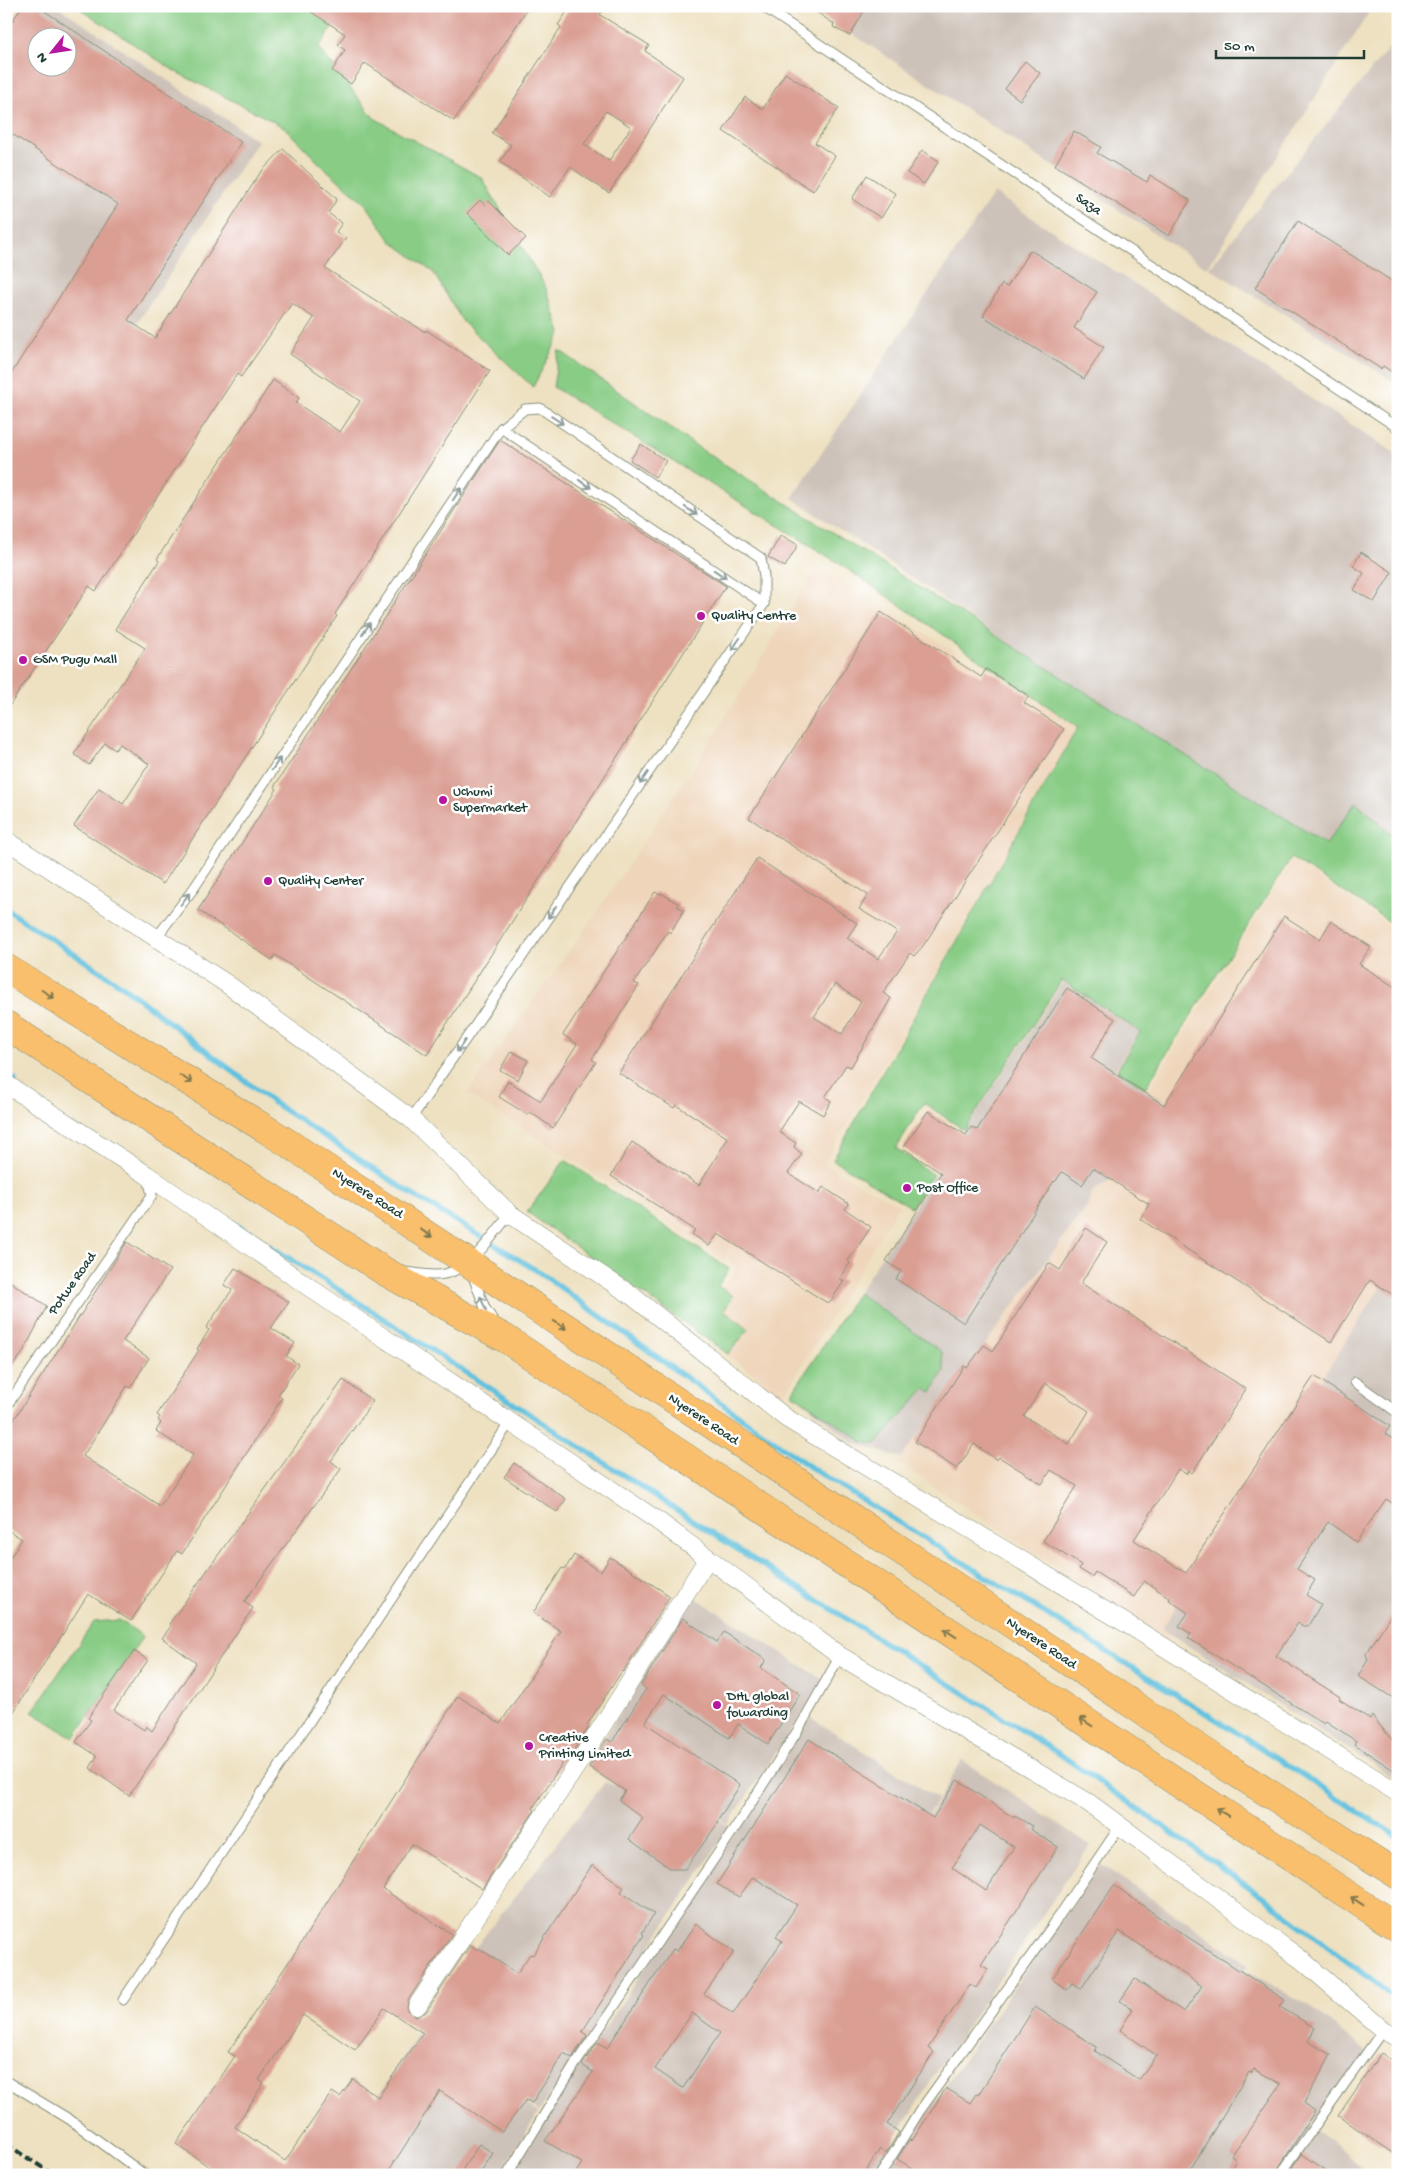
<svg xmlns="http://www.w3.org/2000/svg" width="1404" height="2181" font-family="'Gochi Hand',sans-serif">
	<rect width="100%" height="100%" fill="#fff"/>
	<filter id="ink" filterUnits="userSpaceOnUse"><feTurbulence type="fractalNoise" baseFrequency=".02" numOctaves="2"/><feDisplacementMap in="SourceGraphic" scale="10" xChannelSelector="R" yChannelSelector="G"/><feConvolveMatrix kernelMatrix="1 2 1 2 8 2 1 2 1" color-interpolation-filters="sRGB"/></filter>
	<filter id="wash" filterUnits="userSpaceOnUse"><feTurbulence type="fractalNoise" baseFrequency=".0096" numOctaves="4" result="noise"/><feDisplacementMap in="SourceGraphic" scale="20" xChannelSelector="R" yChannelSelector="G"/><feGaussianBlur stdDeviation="1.12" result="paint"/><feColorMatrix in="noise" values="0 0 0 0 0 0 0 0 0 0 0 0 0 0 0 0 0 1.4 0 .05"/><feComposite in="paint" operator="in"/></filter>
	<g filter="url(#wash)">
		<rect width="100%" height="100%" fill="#eee1c1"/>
		<g fill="#efd6bb">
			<path d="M817 567 1077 727 915 1011 825 1162 786 1133 773 1155 786 1135 837 1172 899 1205 784 1395 726 1355 734 1334 705 1313 737 1267 727 1259 748 1223 724 1260 582 1166 467 1094 599 909 658 820 714 736Z"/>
			<path d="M1292 861 1398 932V1284L1219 1564 1167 1640 898 1463 1100 1168Z"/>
		</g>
		<g fill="#cdc2b9" fill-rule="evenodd">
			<path d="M27 6H57L258 141 6 521V38ZM38 38H68V68H38Z"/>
			<path d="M810 6H1373L1207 268Z"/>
			<path d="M1398 37V384L1209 268Z"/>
			<path d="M994 193 1398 455V845L1352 808 1321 852 792 498Z"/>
			<path d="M1063 982 1139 1032 1115 1070 1165 1102 1112 1180 1093 1191 1087 1206 901 1458 853 1443 792 1392Z"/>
			<path d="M1398 1260V1781L1162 1629Z"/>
			<path d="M693 1596 825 1681 728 1824 652 1773 730 1827 539 2112 512 2093H509L538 2113 500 2175H325L415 2040 418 2031 420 2032V2018L605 1782 624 1789 605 1779 587 1766Z"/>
			<path d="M810 1717 938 1799 841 1952 694 2175H508Z"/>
			<path d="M962 1760 1090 1845 938 2070 881 2160 904 2175H698L922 1829Z"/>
			<path d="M1100 1864 1249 1964 1245 1970 1310 2006 1368 2053 1310 2125 1372 2175H909L891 2164Z"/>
		</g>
		<g fill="#88cc85" stroke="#54845c">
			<path d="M76 6H344L319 48 374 118 482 178 546 288 561 333 533 387 463 322 433 272 391 241 365 203 321 165 284 127 176 72Z"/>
			<path d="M559 350 702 450 1326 844 1356 802 1398 840V927L1291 858 1145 1088 1117 1070 1140 1032 1062 980 964 1130 924 1103 896 1148 933 1175 911 1207 833 1160 1078 727 837 562 553 387Z"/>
			<path d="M565 1160 729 1269 718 1286 733 1296 724 1311 749 1329 728 1354 527 1212Z"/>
			<path d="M858 1293 942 1352 944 1370 932 1392 925 1389 876 1444 863 1442 792 1393Z"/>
			<path d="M119 1620 143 1636 74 1738 32 1712 94 1622Z"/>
		</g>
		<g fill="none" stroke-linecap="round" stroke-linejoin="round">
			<g stroke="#60c1de" stroke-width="5.5">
				<path d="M6 909 121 985 274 1103 413 1195 539 1272 813 1469 1244 1737 1398 1837"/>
				<path d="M6 1073 15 1080"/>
				<path d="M217 1213 338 1289 715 1535 1061 1755 1276 1906 1398 2001"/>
			</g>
		</g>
		<g id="blocks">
			<g fill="#da9e93" fill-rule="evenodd">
				<path d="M22 6H37L241 142 128 320 155 338 260 173 283 149 337 199 328 213 342 223 336 232 346 238 325 268 425 332 426 330 490 371 335 614 337 616 163 884 74 826 99 788 123 804 149 764 120 744 115 750 105 743 89 765 74 754 145 648 115 629 159 561 157 559 273 380 299 398 296 403 340 432 360 401 290 354 314 318 292 303 241 377 237 374 96 591 89 586 6 711V382L118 204 6 130V31ZM38 38H68V68H38Z"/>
				<path d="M302 6H529L454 121 365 63 351 84 332 71 345 50 338 45 345 34Z"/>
				<path d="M571 6H606L600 15 649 45 645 51 683 77 609 193 570 167 550 197 500 162 511 145 492 133 561 27 558 25ZM606 111 631 127 609 161 584 144Z"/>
				<path d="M808 6H867L850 36 833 27 834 24Z"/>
				<path d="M1025 61 1040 73 1020 100 1005 89Z"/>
				<path d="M785 73 839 108 815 143 835 156 813 191 723 131 745 97 763 109Z"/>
				<path d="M1074 131 1101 147 1097 153 1147 182 1150 175 1190 200 1169 236 1055 165Z"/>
				<path d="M922 150 939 161 924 184 907 173Z"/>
				<path d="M867 175 896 194 881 218 852 199Z"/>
				<path d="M480 200 485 205 489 201 526 238 508 255 467 213Z"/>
				<path d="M1298 221 1398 285V376L1383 366 1381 369 1255 288Z"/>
				<path d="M1030 250 1097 292 1074 328 1104 347 1084 379 983 316 1002 284 1007 287Z"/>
				<path d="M500 440 726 586 427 1055 275 955 272 960 198 910 277 789 274 787Z"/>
				<path d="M641 444 666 461 655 477 630 460Z"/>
				<path d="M781 535 798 545 785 567 768 557Z"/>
				<path d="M1361 552 1392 572 1374 602 1354 590 1364 573 1353 566Z"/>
				<path d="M881 612 981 677 986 669 1029 696 1024 703 1064 729 923 946 914 956 910 953 883 993 891 998 851 1067 846 1065 825 1097 831 1101 823 1115 799 1101 779 1132 796 1143 794 1147 802 1154 788 1173 819 1193 823 1187 849 1204 845 1209 871 1227 848 1261 850 1263 840 1279 844 1281 829 1304 718 1234 709 1246 692 1234 695 1230 611 1176 632 1142 699 1185 728 1138 676 1105 674 1108 619 1073 757 858 857 923 847 938 878 959 897 932 859 909 868 895 749 818ZM835 984 861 1002 842 1034 814 1017Z"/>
				<path d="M655 892 660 894 661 893 679 904 677 906 684 910 670 933 668 931 634 983 639 985 592 1059 596 1062 553 1128 530 1112 528 1115 499 1097 508 1081 541 1101 577 1044 563 1035Z"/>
				<path d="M1284 916 1320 939 1331 921 1371 947 1359 964 1398 989V1298L1370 1280 1331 1342 1140 1219 1149 1204 1093 1168 1082 1185 1062 1172 1055 1182 1054 1181 964 1323 896 1279 901 1271 886 1261 941 1173 903 1148 928 1111 966 1135 971 1127 977 1130 1067 988 1115 1019 1091 1058 1164 1105Z"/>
				<path d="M511 1051 528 1060 518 1080 500 1070Z"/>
				<path d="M1086 1228 1107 1242 1081 1283 1246 1389 1192 1473 1188 1471 1186 1474 1178 1469 1134 1540 1186 1573 1314 1376 1390 1426 1385 1434 1398 1442V1507L1386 1499 1356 1542 1328 1522 1297 1569 1315 1580 1306 1595 1321 1604 1308 1626 1306 1625 1305 1627 1298 1623 1276 1656 1340 1697 1339 1699 1370 1719 1372 1716 1398 1747V1773L1354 1744 1356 1741 1326 1721 1324 1724 1188 1638 1191 1634 1179 1626 1188 1613 1169 1600 1170 1598 1144 1581 1134 1597 1095 1572 1092 1577 1079 1569 1081 1565 1043 1541 1077 1486 1051 1470 1042 1484 999 1457 997 1460 974 1444 957 1469 915 1442 964 1366 967 1368 984 1345 993 1351 1049 1263 1060 1270ZM1045 1383 1089 1411 1069 1444 1024 1416Z"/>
				<path d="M127 1242 170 1270 123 1341 149 1358 130 1388 127 1386 83 1456 160 1506 193 1455 156 1431 161 1423 158 1420 160 1417 157 1415 199 1350 197 1349 209 1330 206 1328 232 1290 224 1285 235 1268 289 1302 271 1328 295 1343 286 1356 298 1364 278 1395 282 1398 182 1554 177 1551 131 1621 88 1594 6 1724V1564L22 1539 6 1529V1432Z"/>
				<path d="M6 1279 47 1306 22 1354 6 1374Z"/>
				<path d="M343 1380 373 1401 331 1461 341 1469 244 1602 253 1608 129 1796 90 1768 97 1756 76 1742 91 1720 88 1718 134 1651 148 1660 114 1710 144 1730 146 1726 152 1731 196 1663 162 1638 171 1626 169 1624Z"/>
				<path d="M514 1463 566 1499 557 1512 504 1477Z"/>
				<path d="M574 1555 601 1572 610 1557 670 1596 623 1672 622 1671 587 1725 589 1727 576 1747 571 1755 569 1753 533 1808 535 1810 482 1889 412 1844 383 1889 452 1934 408 2000 407 2010 416 2017 426 2012 470 1945 478 1950 479 1948 517 1974 530 1954 533 1955 592 1865 624 1887 621 1892 654 1914 642 1933 644 1935 582 2032 587 2035 572 2058 564 2053 532 2103 526 2100 502 2132 440 2091 386 2175H221L176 2144 235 2056 228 2052 296 1951 458 1696 500 1724 561 1631 533 1613 562 1568 565 1569ZM384 2008 423 2033 378 2097 353 2079 340 2097 332 2092 285 2161 235 2127 264 2083 259 2080 303 2015 355 2050Z"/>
				<path d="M1398 1604V1701L1358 1676 1368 1660 1366 1654Z"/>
				<path d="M683 1618 717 1642 724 1632 766 1660 761 1668 800 1694 768 1744 738 1724 729 1738 664 1694 645 1723 740 1785 717 1822 718 1823 685 1869H671L629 1839 643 1818 619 1800 625 1791 589 1767 607 1739 612 1742 646 1689 641 1685Z"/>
				<path d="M809 1739 933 1818 957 1780 1014 1818 1015 1816 1032 1826 1030 1829 1058 1847 981 1965 988 1969 976 1988 970 1984 928 2048 934 2052 887 2124 899 2132 886 2153 880 2149 863 2175H574L582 2163 545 2141 593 2072 582 2065 598 2042 607 2048 673 1949 677 1951 696 1924 734 1952 704 1994 733 2014 782 1941 776 1937 797 1905 753 1877 739 1897 717 1884ZM980 1825 1014 1847 986 1891 952 1868ZM692 2013 720 2033 683 2088 655 2069Z"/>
				<path d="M1114 1885 1177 1930 1285 2000 1280 2007 1315 2028 1308 2041 1331 2055 1304 2103 1315 2111 1274 2175H1227L1236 2160 1231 2156 1281 2084 1254 2069 1251 2073 1249 2072 1187 2175H923L897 2159 910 2139 912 2141 946 2088 970 2103 976 2094 978 2095 1035 2007 1097 2047 1095 2051 1139 2080 1156 2055 1120 2030 1133 2009 1120 2001 1135 1979 1184 2012 1202 1986 1119 1931 1081 1989 1072 1983 1067 1990 1052 1979Z"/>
				<path d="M1381 2053 1398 2064V2156L1338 2116Z"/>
				<path d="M479 2144 493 2153 479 2175H459Z"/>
				<path d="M1302 2154 1333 2175H1288Z"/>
			</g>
		</g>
	</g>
	<g filter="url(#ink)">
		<use href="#blocks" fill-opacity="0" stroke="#868f7a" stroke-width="1"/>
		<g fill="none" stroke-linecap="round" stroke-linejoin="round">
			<defs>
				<g id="lane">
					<path d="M762 6 1398 428"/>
					<path d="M501 428 764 604"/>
					<path d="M156 938 194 888 501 428 525 409 540 408 761 558 764 576V604L411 1119"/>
					<path d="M406 1272C417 1273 433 1277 445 1274 474 1267 492 1235 510 1214"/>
					<path d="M472 1274 485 1308 495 1323"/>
					<path d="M1355 1382 1398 1413"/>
					<path d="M6 1407 152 1195 148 1178"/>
					<path d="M123 2000 510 1422"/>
					<path d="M6 2081 69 2119 145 2175"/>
					<path d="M507 2175 576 2063 739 1822 798 1730 840 1656"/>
					<path d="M880 2175 919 2112 1053 1925 1120 1826"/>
					<path d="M1280 2175 1383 2030"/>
				</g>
				<g id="street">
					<path d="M6 840 227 984 411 1119 510 1214 631 1295 786 1418 1137 1630 1398 1793"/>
					<path d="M6 1084 147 1175 335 1305 658 1521 840 1656 1089 1803 1303 1961 1383 2030 1398 2038"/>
					<path d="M417 2006 585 1753 708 1558"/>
				</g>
				<g id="highway">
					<path d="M6 968 288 1143 1227 1767 1398 1875"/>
					<path d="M6 1025 384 1271 506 1339 1398 1928"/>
				</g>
			</defs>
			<use href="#lane" stroke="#868f7a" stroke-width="11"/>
			<use href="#street" stroke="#868f7a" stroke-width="19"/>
			<use href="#highway" stroke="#868f7a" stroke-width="29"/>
			<use href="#lane" stroke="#fff" stroke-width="9"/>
			<use href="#street" stroke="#fff" stroke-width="18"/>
			<use href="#highway" stroke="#f9bf6d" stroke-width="28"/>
			<path stroke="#1f3d34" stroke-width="4" stroke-dasharray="8 4" stroke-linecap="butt" d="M6 2144 54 2175"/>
		</g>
		<defs><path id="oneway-shaft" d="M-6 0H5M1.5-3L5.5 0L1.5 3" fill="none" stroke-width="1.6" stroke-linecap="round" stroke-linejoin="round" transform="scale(1.25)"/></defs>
		<g stroke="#8f9e9a">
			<use href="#oneway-shaft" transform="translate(557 420) rotate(34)"/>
			<use href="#oneway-shaft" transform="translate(585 484) rotate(34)"/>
			<use href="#oneway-shaft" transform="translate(457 494) rotate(-56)"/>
			<use href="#oneway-shaft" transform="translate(691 511) rotate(34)"/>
			<use href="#oneway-shaft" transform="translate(720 574) rotate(34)"/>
			<use href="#oneway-shaft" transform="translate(366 629) rotate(-56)"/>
			<use href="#oneway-shaft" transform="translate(736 644) rotate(124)"/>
			<use href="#oneway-shaft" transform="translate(276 764) rotate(-56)"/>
			<use href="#oneway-shaft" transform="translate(644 778) rotate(124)"/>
			<use href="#oneway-shaft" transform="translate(185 899) rotate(-53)"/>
			<use href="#oneway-shaft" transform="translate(552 912) rotate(124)"/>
			<use href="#oneway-shaft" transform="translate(461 1046) rotate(124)"/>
			<use href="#oneway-shaft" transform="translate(483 1303) rotate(-114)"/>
		</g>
		<g stroke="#81784e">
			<use href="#oneway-shaft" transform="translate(48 994) rotate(32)"/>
			<use href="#oneway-shaft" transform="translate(186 1079) rotate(32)"/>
			<use href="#oneway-shaft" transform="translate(426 1233) rotate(33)"/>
			<use href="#oneway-shaft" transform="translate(560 1325) rotate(34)"/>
			<use href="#oneway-shaft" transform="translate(950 1633) rotate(-147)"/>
			<use href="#oneway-shaft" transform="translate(1086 1722) rotate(-147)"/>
			<use href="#oneway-shaft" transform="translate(1222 1812) rotate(-147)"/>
			<use href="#oneway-shaft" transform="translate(1357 1901) rotate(-147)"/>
		</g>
	</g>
	<g fill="#b5179e" stroke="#fff" stroke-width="2">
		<circle cx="701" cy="616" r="5"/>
		<circle cx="23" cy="660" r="5"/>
		<circle cx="443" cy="800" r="5"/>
		<circle cx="268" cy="881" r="5"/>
		<circle cx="907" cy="1188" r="5"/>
		<circle cx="717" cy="1705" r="5"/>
		<circle cx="529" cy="1746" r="5"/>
	</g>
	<g text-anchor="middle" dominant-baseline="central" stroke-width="5" stroke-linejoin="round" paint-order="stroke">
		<g font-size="14" fill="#1f3d34" stroke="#fff">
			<text transform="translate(1088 205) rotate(34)">Saza</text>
			<text transform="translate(367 1194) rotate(33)">Nyerere Road</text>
			<text transform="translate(73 1284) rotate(-55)">Potwe Road</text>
			<text transform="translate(703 1420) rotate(34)">Nyerere Road</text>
			<text transform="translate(1041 1644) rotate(34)">Nyerere Road</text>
		</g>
		<g font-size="14" fill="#1f3d34" stroke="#fff" text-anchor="start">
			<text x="711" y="616">Quality Centre</text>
			<text x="33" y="660">GSM Pugu Mall</text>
			<text x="453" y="792">Uchumi<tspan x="453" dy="16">Supermarket</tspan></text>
			<text x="278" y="881">Quality Center</text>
			<text x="917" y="1188">Post Office</text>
			<text x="727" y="1697">DHL global<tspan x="727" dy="16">fowarding</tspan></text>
			<text x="539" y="1738">Creative<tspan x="539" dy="16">Printing Limited</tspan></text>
		</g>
	</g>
	<rect width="1404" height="2181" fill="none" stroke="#fff" stroke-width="25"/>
	<g transform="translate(52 52) rotate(240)"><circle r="24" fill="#ffffff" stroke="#a5b1ae"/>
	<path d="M0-4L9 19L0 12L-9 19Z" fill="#b5179e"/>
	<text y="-8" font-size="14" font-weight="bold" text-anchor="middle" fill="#1f3d34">N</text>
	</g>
	<path d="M1216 50v8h148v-8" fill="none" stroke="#1f3d34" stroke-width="2.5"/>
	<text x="1224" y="50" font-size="15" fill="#1f3d34" stroke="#ffffff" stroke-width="4" paint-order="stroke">50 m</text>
</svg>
